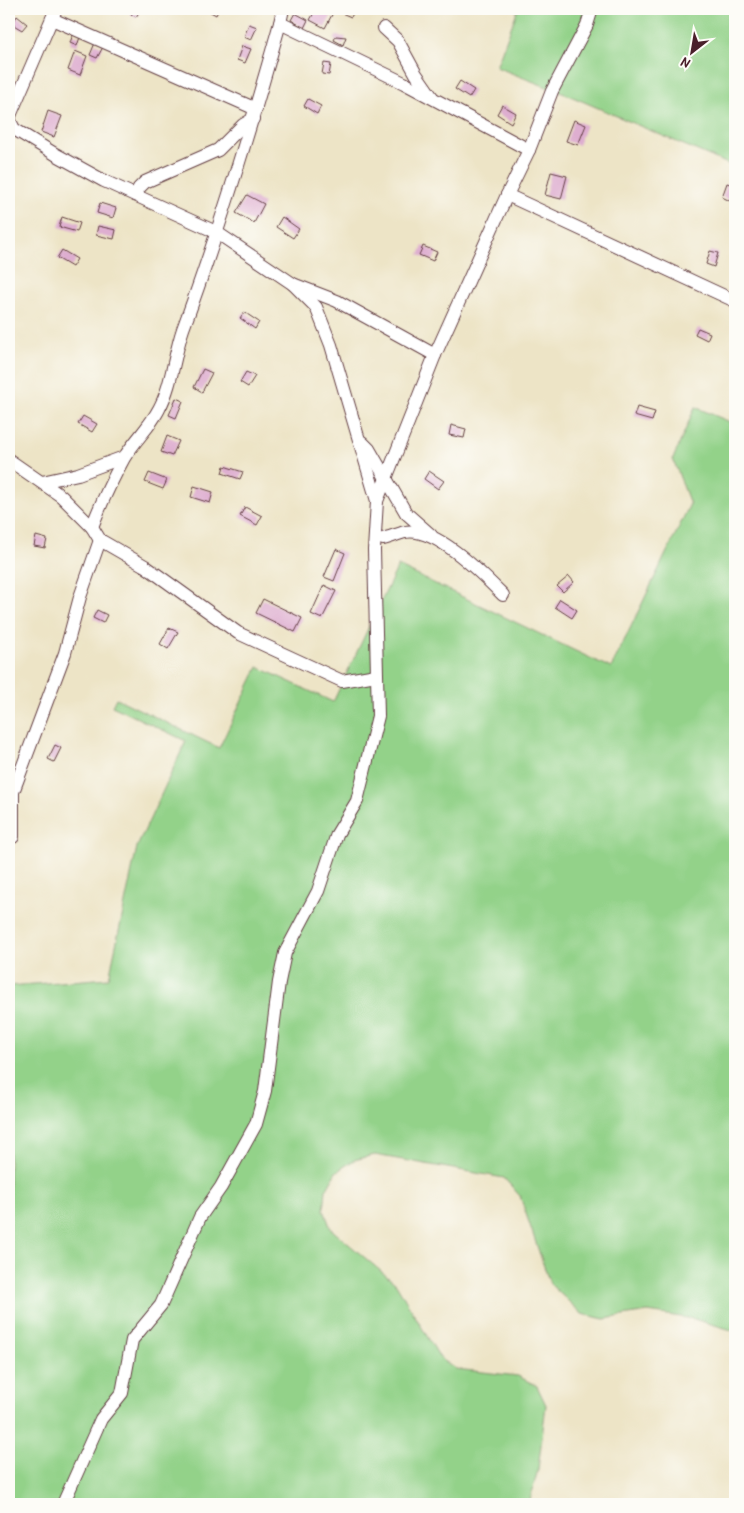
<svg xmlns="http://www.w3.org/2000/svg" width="744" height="1513" font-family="'Patrick Hand',sans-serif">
	<rect width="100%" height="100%" fill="#fdfcf7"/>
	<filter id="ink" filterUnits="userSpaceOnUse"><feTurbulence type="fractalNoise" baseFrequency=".02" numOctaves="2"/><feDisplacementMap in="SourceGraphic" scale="10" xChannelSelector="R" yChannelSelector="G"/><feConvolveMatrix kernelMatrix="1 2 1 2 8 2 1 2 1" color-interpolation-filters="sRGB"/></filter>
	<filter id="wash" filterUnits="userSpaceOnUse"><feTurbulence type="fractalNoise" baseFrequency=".0096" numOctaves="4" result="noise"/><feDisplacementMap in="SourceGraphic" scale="20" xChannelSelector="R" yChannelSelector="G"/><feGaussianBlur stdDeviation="1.12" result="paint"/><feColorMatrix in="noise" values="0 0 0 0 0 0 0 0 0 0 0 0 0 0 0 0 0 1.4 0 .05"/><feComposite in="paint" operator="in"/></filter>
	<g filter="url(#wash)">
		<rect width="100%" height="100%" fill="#ede4c6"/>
		<g fill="#93d289" stroke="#6e785a">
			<path d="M518 9H735V167L575 98 496 67Z"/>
			<path d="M695 407 735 424V1331L694 1319 648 1312 604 1319 582 1314 550 1284 520 1196 504 1178 375 1155 354 1160 336 1172 326 1190 324 1210 331 1229 396 1284 440 1358 456 1369 518 1376 537 1386 546 1405 538 1469 529 1504H9V986L109 978 137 847 186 741 112 706 116 698 219 748 258 667 333 702 398 566 611 668 690 504 673 459Z"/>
		</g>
		<g id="blocks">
			<g fill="#deaed0">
				<path d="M131 9H141L136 17 129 13Z"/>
				<path d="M205 9H219L216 15Z"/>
				<path d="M316 9H335L325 28 310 20Z"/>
				<path d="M341 9H349L355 10 351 17 339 12Z"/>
				<path d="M295 13 308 20 304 28 291 20Z"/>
				<path d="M17 16 27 24 22 30 12 24Z"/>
				<path d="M249 24 257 27 251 40 244 37Z"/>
				<path d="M73 34 80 37 77 46 70 43Z"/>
				<path d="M336 36 346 37 343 45 334 40Z"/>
				<path d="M95 43 103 47 97 58 90 55Z"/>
				<path d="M242 46 251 49 245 63 237 60Z"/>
				<path d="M75 51 87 56 80 75 68 70Z"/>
				<path d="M324 63 331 64 329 75 322 74Z"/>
				<path d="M460 81 474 90 469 98 455 89Z"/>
				<path d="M308 99 321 106 317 114 304 106Z"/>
				<path d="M502 105 516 113 511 123 497 114Z"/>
				<path d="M48 111 62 116 54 137 41 132Z"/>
				<path d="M574 120 586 125 578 145 566 141Z"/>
				<path d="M551 172 567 176 561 199 545 195Z"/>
				<path d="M727 183 735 186 730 201 722 197Z"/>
				<path d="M247 195 264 204 254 223 236 213Z"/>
				<path d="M100 203 116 208 113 218 97 213Z"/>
				<path d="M62 217 80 223 77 232 59 227Z"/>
				<path d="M282 217 299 229 293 238 276 227Z"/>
				<path d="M98 226 116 230 114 239 96 235Z"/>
				<path d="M423 246 437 252 433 261 419 255Z"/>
				<path d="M62 250 77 259 72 267 57 258Z"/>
				<path d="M710 251 718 253 714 267 706 264Z"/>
				<path d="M244 312 259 322 255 329 240 318Z"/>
				<path d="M698 328 710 333 707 340 695 334Z"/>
				<path d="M203 369 212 373 202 392 194 387Z"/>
				<path d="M246 372 255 376 248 387 240 382Z"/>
				<path d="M176 398 183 401 176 418 169 415Z"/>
				<path d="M637 407 655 412 652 421 634 416Z"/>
				<path d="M83 416 97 424 92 432 78 424Z"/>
				<path d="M451 425 466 429 464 438 449 435Z"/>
				<path d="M167 436 179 441 172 456 161 452Z"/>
				<path d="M224 466 243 472 240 479 222 473Z"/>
				<path d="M429 471 444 481 438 489 424 479Z"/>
				<path d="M149 473 167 480 163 489 145 482Z"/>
				<path d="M194 486 213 492 210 503 191 497Z"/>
				<path d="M245 507 262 516 257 525 240 516Z"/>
				<path d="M36 536 47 539 45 548 34 546Z"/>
				<path d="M336 549 345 553 334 581 324 577Z"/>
				<path d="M569 576 574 582 563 592 557 586Z"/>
				<path d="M324 585 336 591 322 619 311 614Z"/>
				<path d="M263 599 302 618 295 632 256 613Z"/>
				<path d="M560 599 577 610 572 618 555 607Z"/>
				<path d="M97 610 107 615 103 623 93 618Z"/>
				<path d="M169 628 178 632 168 649 160 644Z"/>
				<path d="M55 745 61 748 54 762 48 759Z"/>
			</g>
		</g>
	</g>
	<g filter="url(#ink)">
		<use href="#blocks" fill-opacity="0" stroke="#623d42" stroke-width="1"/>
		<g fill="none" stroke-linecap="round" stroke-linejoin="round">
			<defs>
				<g id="minor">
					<path d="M52 19 256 109"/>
					<path d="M280 23 404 83 529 150"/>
					<path d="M384 28 398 41 416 74 432 97"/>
					<path d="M9 118 56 9"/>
					<path d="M9 119 14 129 55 154 104 181 216 232 293 284 337 301 435 355"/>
					<path d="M135 195 139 188 145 182 218 150 243 125 253 119"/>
					<path d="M507 195 735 301"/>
					<path d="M362 442 369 449 406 513 431 535"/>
					<path d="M9 460 61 496 92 527 100 540 145 566 238 633 342 681 376 675"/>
					<path d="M42 482 78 474 124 457"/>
					<path d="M377 501 435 355 507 195 529 150 552 91 587 25 592 9"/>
					<path d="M92 527C101 503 112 480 124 458 134 441 150 427 159 409 172 385 174 355 183 329 220 229 251 126 280 23L283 9"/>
					<path d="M383 539C390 537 398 534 405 532 436 526 483 575 503 595"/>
					<path d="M13 837V792L65 653 80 597 100 540"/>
					<path d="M63 1504 101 1419 122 1393 132 1340 161 1305 200 1217 221 1187 256 1124 265 1091 279 982 285 953 318 891 337 834 357 801 378 716 374 550 377 501 331 345 316 307 293 284"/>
				</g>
			</defs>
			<use href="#minor" stroke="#623d42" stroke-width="14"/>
			<use href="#minor" stroke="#fff" stroke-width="12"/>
		</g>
	</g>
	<rect width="744" height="1513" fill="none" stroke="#fdfcf7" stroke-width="30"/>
	<g transform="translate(692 52) rotate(211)" stroke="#fdfcf7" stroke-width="4" paint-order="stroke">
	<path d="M0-4L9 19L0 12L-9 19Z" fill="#4a1f2b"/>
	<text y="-8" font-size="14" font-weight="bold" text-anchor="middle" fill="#4a1f2b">N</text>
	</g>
</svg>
